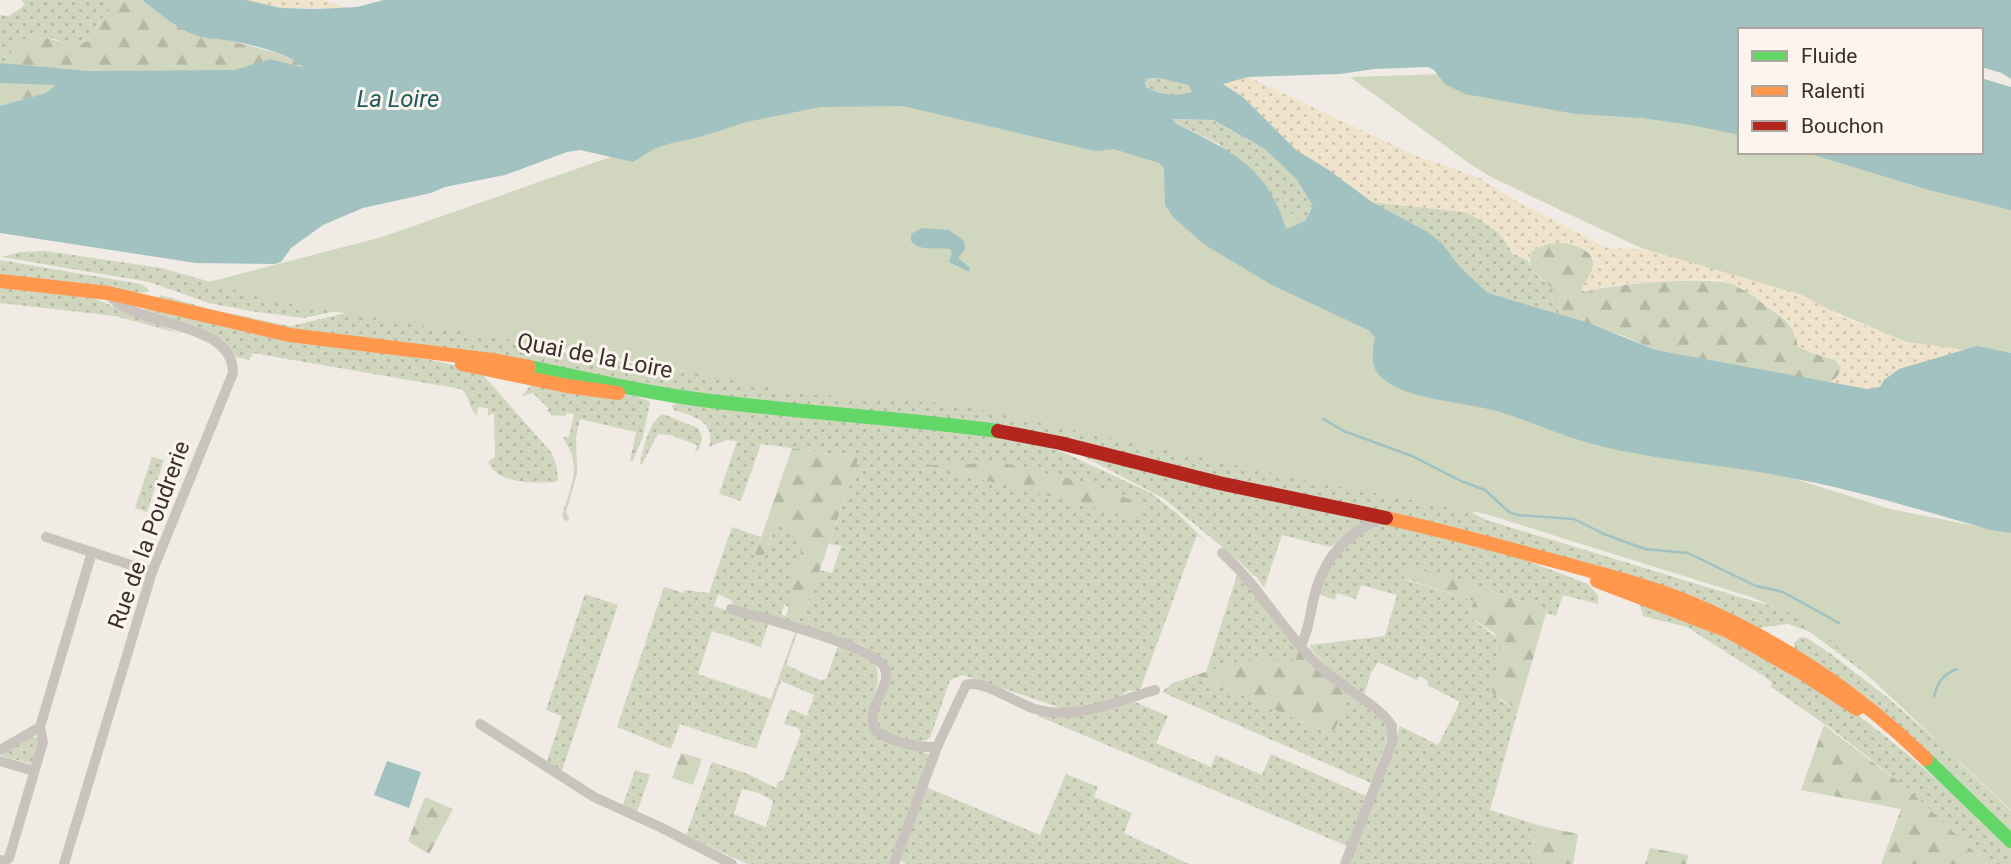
<svg xmlns="http://www.w3.org/2000/svg" width="2011" height="864" font-family="Roboto,sans-serif">
	<defs>
		<pattern id="grass-dots" width="8" height="8" patternUnits="userSpaceOnUse" patternTransform="scale(1.75)"><rect width="8" height="8" fill="#d1d6bf"/><path d="M2 2h.1M6 6h.1" fill="none" stroke="#b4b8a4" stroke-width="1.8" stroke-linecap="round"/></pattern>
		<pattern id="forest-firs" width="22" height="20" patternUnits="userSpaceOnUse" patternTransform="scale(1.75)"><rect width="22" height="20" fill="#d1d6bf"/><path d="M5 1l3.5 6h-7zM16 11l3.5 6h-7z" fill="#b4b8a4"/></pattern>
		<pattern id="sand-dots" width="8" height="8" patternUnits="userSpaceOnUse" patternTransform="scale(1.75)"><rect width="8" height="8" fill="#efe3cc"/><path d="M2 2h.1M6 6h.1" fill="none" stroke="#cec3af" stroke-width="1.8" stroke-linecap="round"/></pattern>
	</defs>
	<rect width="100%" height="100%" fill="#f0ebe5"/>
	<g fill="url(#grass-dots)" fill-rule="evenodd">
		<path d="M21 0H113V2L109 12 101 20 92 37 82 45H68L53 38 17 44 4 64 0 63V15L9 16 25 5Z"/>
		<path d="M1159 78 1188 85 1193 93C1174 97 1163 95 1146 87L1144 79Z"/>
		<path d="M1172 119 1212 120 1265 149 1297 180 1313 206 1305 221 1286 229 1219 144 1175 123Z"/>
		<path d="M1372 202 1464 212 1478 218 1500 234 1513 254 1528 260C1534 281 1551 279 1557 296 1559 301 1558 309 1559 314L1488 293 1460 267 1442 243 1426 231Z"/>
		<path d="M46 251 161 268 239 290 350 308 304 318 251 311 209 303 149 282 2 257 20 252Z"/>
		<path d="M0 260 140 284 148 289 149 292 137 293 0 277Z"/>
		<path d="M0 287 93 298 181 334 115 316 0 303Z"/>
		<path d="M160 295 214 310 280 324 291 326 350 312 513 337 560 352 690 372 675 357 808 365 1461 500 1475 514 1486 520 1753 601 1794 611 1846 639 1878 683 1810 632 1788 624 1757 628 1714 609 1265 488 1082 444 742 401 273 327 159 298Z"/>
		<path d="M148 307 430 360 459 366 483 375 551 452 556 464 558 479 556 482C533 483 499 485 488 462L495 457 494 413 488 416V408L478 407 477 416C468 408 470 395 461 389L253 353 249 360 236 357 225 345 144 310Z"/>
		<path d="M531 385C555 388 634 390 650 402L643 436 633 461H630L636 432 580 419 576 437 577 474 566 512 569 517 568 521 564 520 562 515C568 494 579 475 571 453 569 447 565 442 563 437H569L574 414 567 413 565 416 555 415 553 417 547 411 549 409 533 393 522 396Z"/>
		<path d="M677 402 983 435 1044 446 1065 453 1151 493 1179 515 1209 545 1197 535 1140 690 1128 691 1113 700 1067 710 963 675 950 680 930 738C914 749 891 734 875 728L885 662 862 645 735 607 731 600 718 594 714 606 768 624 761 647 712 631 698 674 771 699 795 633H797L786 665 820 680 826 679 838 646 874 661C889 691 854 711 874 735L929 754 891 864H747L686 835 712 762 748 774 776 788 778 782 783 780 801 733 798 728 784 724 790 709 807 716 814 695 781 681 756 749 680 724 671 749 617 727 664 587 684 593 685 590 709 593 732 527 761 537 749 575 764 555 777 524 795 529 801 543V553L800 560 792 573 789 607 784 605 781 614 786 616 804 615 819 570 832 573 841 546 829 544 859 457 761 444 741 501 719 494 737 441 727 440 709 447C716 422 694 416 674 410L672 406ZM742 789 759 793 773 801 766 827 734 814Z"/>
		<path d="M663 414 698 428 702 437 699 450 695 452 697 445 670 435 658 434 642 464H640C643 450 649 420 663 414Z"/>
		<path d="M1075 452 1367 517 1368 523 1330 547 1282 535 1264 588 1256 576H1254L1239 561 1163 498Z"/>
		<path d="M152 457 164 460 147 512 135 508Z"/>
		<path d="M1382 522 1417 529 1512 555 1588 584 1598 595V604L1563 595 1556 616 1546 613 1547 610 1480 587 1403 579 1474 601 1468 616 1500 640 1503 654 1492 689 1500 700 1518 710 1490 810 1541 826 1533 843 1530 864H1347L1390 758 1400 726 1438 745 1460 702 1427 685 1428 681 1419 676 1417 680 1378 662 1371 673 1364 694 1329 669 1311 649 1310 645 1385 636 1397 595 1361 585 1356 599 1337 593 1335 600 1318 594 1337 549Z"/>
		<path d="M1238 572 1299 649 1295 661H1240L1206 672Z"/>
		<path d="M585 594 618 605 560 776 545 767 562 716 546 710Z"/>
		<path d="M1639 600C1693 622 1748 644 1799 675 1877 723 1944 785 2011 847V864H1987L1908 789 1836 732 1771 687 1772 683 1765 677 1687 627 1643 616Z"/>
		<path d="M1801 637 1807 638 1831 654 1888 698 1937 741 1952 751 1959 762 2011 811V833L1795 650 1794 643Z"/>
		<path d="M1196 675 1332 735 1350 694 1387 725 1389 734 1371 783 1162 692 1173 683Z"/>
		<path d="M1135 702 1168 716 1156 743 1211 767 1216 755 1262 775 1271 754 1366 796 1347 846 1038 716 1041 714Z"/>
		<path d="M33 736 39 739 32 764 2 756 1 754Z"/>
		<path d="M635 770 650 775 637 812 623 805Z"/>
		<path d="M1066 774 1098 787 1094 797 1132 813 1124 833 1189 864H907L899 860 926 787 1040 835Z"/>
	</g>
	<g fill="url(#forest-firs)">
		<path d="M113 0H142L163 16 199 36 227 40 277 53 298 62 303 67 270 59 235 71H90L4 64C10 55 15 43 25 39 47 29 74 57 92 37 95 34 97 27 100 23 105 14 111 10 113 0Z"/>
		<path d="M0 83H53L57 85 46 93 0 106Z"/>
		<path d="M1562 242C1590 248 1604 259 1583 285L1586 292C1611 283 1718 275 1740 286 1750 292 1760 302 1770 309 1783 318 1793 324 1796 340L1809 352 1835 360 1841 367C1840 376 1835 380 1826 383L1656 350 1624 336 1559 314C1558 304 1558 295 1551 287 1540 274 1524 271 1532 251L1547 244Z"/>
		<path d="M792 448 859 457 804 615 786 616C790 604 789 594 790 582 793 557 810 562 795 529L777 524 764 555 747 578Z"/>
		<path d="M1003 463 1094 485 1141 504 1135 518 925 465Z"/>
		<path d="M1406 566 1450 577 1547 610 1518 710 1493 694 1492 689 1503 648 1494 633 1468 616 1474 601 1403 578Z"/>
		<path d="M1299 649 1350 694 1332 735 1196 675 1240 661H1295Z"/>
		<path d="M1824 725 1908 789 1987 864H1881L1901 809 1801 790Z"/>
		<path d="M681 753 702 759 693 785 672 778Z"/>
		<path d="M425 797 453 809 429 854 408 841Z"/>
		<path d="M1541 826 1578 834 1573 864H1530L1533 843Z"/>
		<path d="M1650 848 1689 855 1686 864H1645Z"/>
	</g>
	<g fill="url(#sand-dots)">
		<path d="M246 0H325L346 8H281Z"/>
		<path d="M1248 77 1417 156 1480 178 1520 203 1607 248 1675 251 1802 293 1840 316 1866 326 1977 346 1880 387 1867 389 1826 383C1835 380 1840 376 1841 366L1835 360 1799 348C1795 339 1795 331 1789 323 1779 312 1736 283 1721 280 1702 277 1680 282 1661 282 1636 283 1610 283 1586 292L1581 290C1584 281 1593 275 1594 265 1596 245 1562 240 1547 244 1542 245 1537 249 1532 251L1528 260C1506 252 1513 248 1499 234 1490 224 1476 217 1464 212L1372 202 1329 170 1296 150 1243 97 1223 83Z"/>
	</g>
	<g fill="#d1d6bf">
		<path d="M1740 64V152H1981L2011 127V356L1907 342 1828 309 1800 294 1641 248 1493 178 1473 166 1350 77Z"/>
		<path d="M1021 68 1267 193 1331 246 1751 465 1890 509 2011 533V810L1828 638 1792 614 1751 597 1486 514 1304 480 953 404 804 394 575 350 301 306 205 283 382 237 596 162 714 124Z"/>
	</g>
	<g fill="#a1c2c1" fill-rule="evenodd">
		<path d="M142 0H246L281 8 317 9 357 7 384 0H2011V79L2002 73 1981 67V30H1740V135L1691 125 1642 118 1576 114 1465 94 1445 84 1434 70 1428 67 1374 69 1340 74 1248 77 1223 84 1243 97 1296 150 1329 170 1372 202 1426 231 1442 243 1460 267 1488 293 1586 322 1656 350 1867 389 1880 387 1884 380 1899 369 1977 346 2011 353V533L1991 530C1921 510 1852 489 1781 476 1715 463 1646 460 1582 441 1553 432 1526 420 1497 411 1465 402 1405 400 1381 377 1369 366 1373 351 1375 337L1368 330 1272 285 1205 245 1173 217 1165 205 1164 168 1159 163 1114 149 1095 151 903 106 821 107 746 122 700 137 668 144 654 149 633 162 580 150 567 152 505 175 445 187 431 193 363 208 323 225 291 248 281 262 275 264 196 263 0 233V106L46 93 56 85 0 83V63L90 71 235 70 270 59 303 67C289 53 246 43 225 40 217 38 206 39 198 36 177 29 159 13 142 0ZM1159 78 1188 85 1192 92C1174 97 1162 95 1146 87L1144 79ZM1173 119 1213 120 1265 149 1297 180 1313 206 1305 221 1286 229C1267 165 1230 151 1175 123Z"/>
		<path d="M1981 78 2011 87V210L1929 190 1804 152H1981Z"/>
		<path d="M922 228 949 230 964 241 965 249 958 258 970 268 969 272 949 262 952 253 950 249C935 246 922 253 911 241V234Z"/>
		<path d="M387 761 421 772 409 808 374 795Z"/>
	</g>
	<g fill="none" stroke-linecap="round" stroke-linejoin="round">
		<g stroke="#a1c2c1" stroke-width="2.5">
			<path d="M1323 419 1344 431 1412 456 1461 481 1485 490 1509 512 1517 515 1574 519 1604 534 1645 549 1688 553 1756 586 1783 592 1839 623"/>
			<path d="M1934 696C1938 682 1943 674 1957 669"/>
		</g>
		<g stroke="#c9c3be" stroke-width="10">
			<path d="M46 537 152 572"/>
			<path d="M1222 553C1259 586 1282 630 1317 664 1337 685 1377 703 1392 726V742L1345 864"/>
			<path d="M731 609C758 617 877 646 885 669 892 687 864 707 875 730 891 742 917 748 937 747"/>
			<path d="M1301 645C1309 631 1310 613 1314 597 1323 559 1347 531 1384 518"/>
			<path d="M480 724 594 797 660 827 732 864"/>
			<path d="M0 750 40 727"/>
			<path d="M0 761 34 771"/>
			<path d="M0 860 5 861 9 858 43 742 40 727 92 552"/>
			<path d="M64 864 152 572 233 373C233 319 135 329 108 294"/>
			<path d="M894 864 937 747 966 685C981 679 1015 702 1032 708 1074 722 1114 702 1155 690"/>
		</g>
		<g stroke="#63d668" stroke-width="14">
			<path d="M529 367C585 378 640 392 696 399 797 413 898 417 998 431"/>
			<path d="M1926 759 2011 841"/>
		</g>
		<g stroke="#ff974d" stroke-width="14">
			<path d="M0 281 108 293 290 335 492 360 529 367"/>
			<path d="M462 364 567 386 618 393"/>
			<path d="M1386 518C1447 531 1506 548 1566 564 1608 576 1653 587 1693 604 1779 640 1860 694 1926 759"/>
			<path d="M1597 581 1728 631 1802 673 1857 709"/>
		</g>
		<path stroke="#b3261e" stroke-width="14" d="M998 431 1060 443 1219 483 1386 518"/>
	</g>
	<g text-anchor="middle" dominant-baseline="central" stroke-width="6" stroke-linejoin="round" paint-order="stroke">
		<g font-size="23" fill="#3b302b" stroke="#fbf5ee">
			<text transform="translate(595 356) rotate(11)">Quai de la Loire</text>
			<text transform="translate(149 535) rotate(-70)">Rue de la Poudrerie</text>
		</g>
		<g font-size="24" font-style="italic" fill="#1f5a5e" stroke="#fbf5ee">
			<text x="398" y="99">La Loire</text>
		</g>
	</g>
	<rect x="1738" y="28" width="245" height="126" fill="#fbf5ee" stroke="#aea6a0" stroke-width="2"/>
	<rect x="1752" y="51" width="35" height="10" fill="#63d668" stroke="#aea6a0" stroke-width="2"/>
	<text x="1801" y="63" font-size="21" fill="#3b302b">Fluide</text>
	<rect x="1752" y="86" width="35" height="10" fill="#ff974d" stroke="#aea6a0" stroke-width="2"/>
	<text x="1801" y="98" font-size="21" fill="#3b302b">Ralenti</text>
	<rect x="1752" y="121" width="35" height="10" fill="#b3261e" stroke="#aea6a0" stroke-width="2"/>
	<text x="1801" y="133" font-size="21" fill="#3b302b">Bouchon</text>
</svg>
